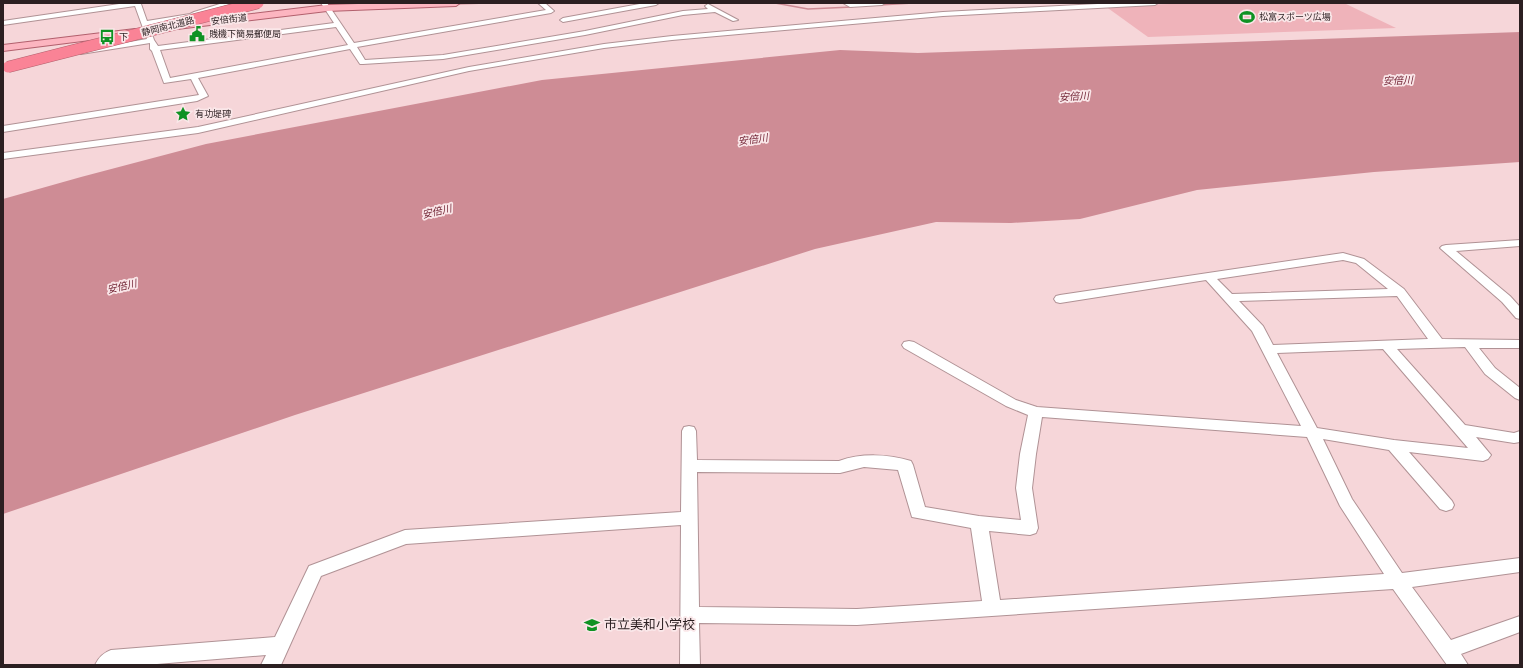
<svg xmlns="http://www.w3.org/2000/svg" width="1523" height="668" font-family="'Source Sans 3','Noto Sans JP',sans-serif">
	<rect width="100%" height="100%" fill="#f6d6d9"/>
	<path fill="#efb3ba" d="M1202 3H1344L1396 28 1148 37 1105 6Z"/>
	<path fill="#ce8c95" d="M1520 32V162L1374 172 1197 190 1080 219 1011 223 936 222 815 249 295 415 3 514V199L81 177 206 144 542 80 840 50 918 53Z"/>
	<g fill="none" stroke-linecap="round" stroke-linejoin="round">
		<g stroke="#ce8c95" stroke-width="1.5">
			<path d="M775 3 808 9 852 7"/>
			<path d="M455 4 487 3"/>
			<path d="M880 5 913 3"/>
		</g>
		<defs>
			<g id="minor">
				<path d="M126 3H142L141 4 147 21 190 14 194 12 223 3H233L198 14 194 17 149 25 154 40 158 46 334 23 321 3H327L354 43 546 10 538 3H545L554 11 551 13 357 47 365 60 443 55 585 31 683 11 708 9 705 6 708 4 738 20 733 21 715 12 683 15 585 35 443 59 363 64H360L350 49 198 78 208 96 197 101 3 132V126L199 95 191 79 164 83 152 51 150 49V43L81 54V50H84L147 39 135 6 3 25V21ZM336 27 348 45 170 78 160 50Z"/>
				<path d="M645 3H659L656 5 563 22 560 20 563 18Z"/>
				<path d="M843 3H885L882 5 850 7Z"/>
				<path d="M1117 3H1158L1155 5 943 16 672 40 604 48 469 71 198 133 3 159V153L198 127 469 67 604 44 672 36 943 12Z"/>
				<path d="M1520 240V246L1456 251 1510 296 1520 307V319L1516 318 1502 302 1440 248 1442 246 1446 245Z"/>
				<path d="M1343 253 1364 259 1404 289 1442 339 1520 340V348H1479L1495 368 1520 388V400L1515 398 1485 374 1465 347 1397 349 1465 425 1514 433 1520 431V442L1514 443 1476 437 1491 455 1488 459 1483 461 1409 452 1452 501 1454 505 1452 509 1446 511 1440 509 1389 450 1323 439 1352 499 1402 573 1520 558V572L1412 587 1451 640 1520 616V632L1461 654 1468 665H1447L1393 589 857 625 699 623 700 665H680L681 525 406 544 321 576 281 665H261L266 655 145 665H95C99 657 103 653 111 650L275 637 309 566 405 530 681 512 682 431 684 427 689 426 694 427 696 431 697 460 839 461C861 453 888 454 911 461L913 465 925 507 979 516 1021 520 1016 488 1020 454 1028 415 1006 406 904 348 902 345 904 342 909 341 914 342 1016 400 1037 407 1301 426 1252 331 1206 280 1060 303 1056 302 1054 299 1056 296 1060 295ZM1343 260 1356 263 1388 289 1232 294 1217 279ZM1397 296 1428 339 1273 345 1263 326 1239 301ZM1383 349 1468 448 1394 440 1317 428 1277 353ZM1042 417 1307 437 1340 506 1384 574 1000 600 989 531 1030 535 1036 533 1038 528 1032 488 1036 454ZM864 467 898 470 912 517 971 528 982 601 857 609 699 607 697 472 840 473Z"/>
			</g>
			<g id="major">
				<path d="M389 3H460L456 6 327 11 177 29 172 26 177 23 327 5Z"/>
				<path d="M135 29 138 30 140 32 138 34 3 51V45Z"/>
			</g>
		</defs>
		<use href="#minor" stroke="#b09295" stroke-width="2"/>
		<use href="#major" stroke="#b2606d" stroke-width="2"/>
		<use href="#minor" fill="#fff" fill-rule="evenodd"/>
		<use href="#major" fill="#fcb5c0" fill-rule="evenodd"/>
		<defs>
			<path id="highway-bridge" d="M8 67 258 3"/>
		</defs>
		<use href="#highway-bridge" stroke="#b2606d" stroke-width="12" stroke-linecap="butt"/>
		<use href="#highway-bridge" stroke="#fa8396" stroke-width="11"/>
	</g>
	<defs>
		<symbol id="stadium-bare" viewBox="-9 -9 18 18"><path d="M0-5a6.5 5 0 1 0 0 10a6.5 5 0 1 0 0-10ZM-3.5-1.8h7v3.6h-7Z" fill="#0f9223" stroke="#fae7e9" stroke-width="2.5" paint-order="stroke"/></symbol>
		<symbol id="civic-bare" viewBox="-9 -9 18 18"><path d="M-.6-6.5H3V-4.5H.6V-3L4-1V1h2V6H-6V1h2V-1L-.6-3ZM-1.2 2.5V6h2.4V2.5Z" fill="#0f9223" stroke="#fae7e9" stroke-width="2.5" paint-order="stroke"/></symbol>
		<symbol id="bus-bare" viewBox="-9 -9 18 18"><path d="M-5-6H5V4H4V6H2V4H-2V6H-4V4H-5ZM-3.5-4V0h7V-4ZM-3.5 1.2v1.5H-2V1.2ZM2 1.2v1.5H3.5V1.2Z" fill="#0f9223" stroke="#fae7e9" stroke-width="2.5" paint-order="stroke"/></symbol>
		<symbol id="sight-bare" viewBox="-9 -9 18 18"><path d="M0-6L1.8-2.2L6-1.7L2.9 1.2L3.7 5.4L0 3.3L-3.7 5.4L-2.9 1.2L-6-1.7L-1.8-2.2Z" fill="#0f9223" stroke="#fae7e9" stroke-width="2.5" paint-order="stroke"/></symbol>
		<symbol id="school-bare" viewBox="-9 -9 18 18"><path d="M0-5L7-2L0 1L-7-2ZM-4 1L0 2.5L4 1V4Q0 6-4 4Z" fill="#0f9223" stroke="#fae7e9" stroke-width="2.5" paint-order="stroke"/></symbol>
	</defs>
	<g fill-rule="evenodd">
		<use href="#stadium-bare" x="1236" y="6" width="22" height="22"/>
		<use href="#civic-bare" x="186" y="23" width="22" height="22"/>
		<use href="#bus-bare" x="96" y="26" width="22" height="22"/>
		<use href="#sight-bare" x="172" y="103" width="22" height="22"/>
		<use href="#school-bare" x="581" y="614" width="22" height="22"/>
	</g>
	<g text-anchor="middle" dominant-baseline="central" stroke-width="3.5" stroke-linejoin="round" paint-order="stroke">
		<g font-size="9" fill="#2b1f21" stroke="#fae7e9" text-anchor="start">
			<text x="1259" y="17">松富スポーツ広場</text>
			<text x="209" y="34">賎機下簡易郵便局</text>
			<text x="119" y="37">下</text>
			<text x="195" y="114">有功堤碑</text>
		</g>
		<g font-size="9" fill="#2b1f21" stroke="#fae7e9">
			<text transform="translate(229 20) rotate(-7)">安倍街道</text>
			<text transform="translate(168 27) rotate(-14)">静岡南北道路</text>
		</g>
		<g font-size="10" font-style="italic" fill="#722435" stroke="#fae7e9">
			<text transform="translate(1398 81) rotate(-2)">安倍川</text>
			<text transform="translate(1074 97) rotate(-4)">安倍川</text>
			<text transform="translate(753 140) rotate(-8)">安倍川</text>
			<text transform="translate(437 212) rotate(-13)">安倍川</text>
			<text transform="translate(122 287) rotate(-13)">安倍川</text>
		</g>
		<g font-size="13" fill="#2b1f21" stroke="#fae7e9" text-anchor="start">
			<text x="604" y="625">市立美和小学校</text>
		</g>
	</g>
	<rect width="1523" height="668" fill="none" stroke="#2b1f21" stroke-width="8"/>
</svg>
